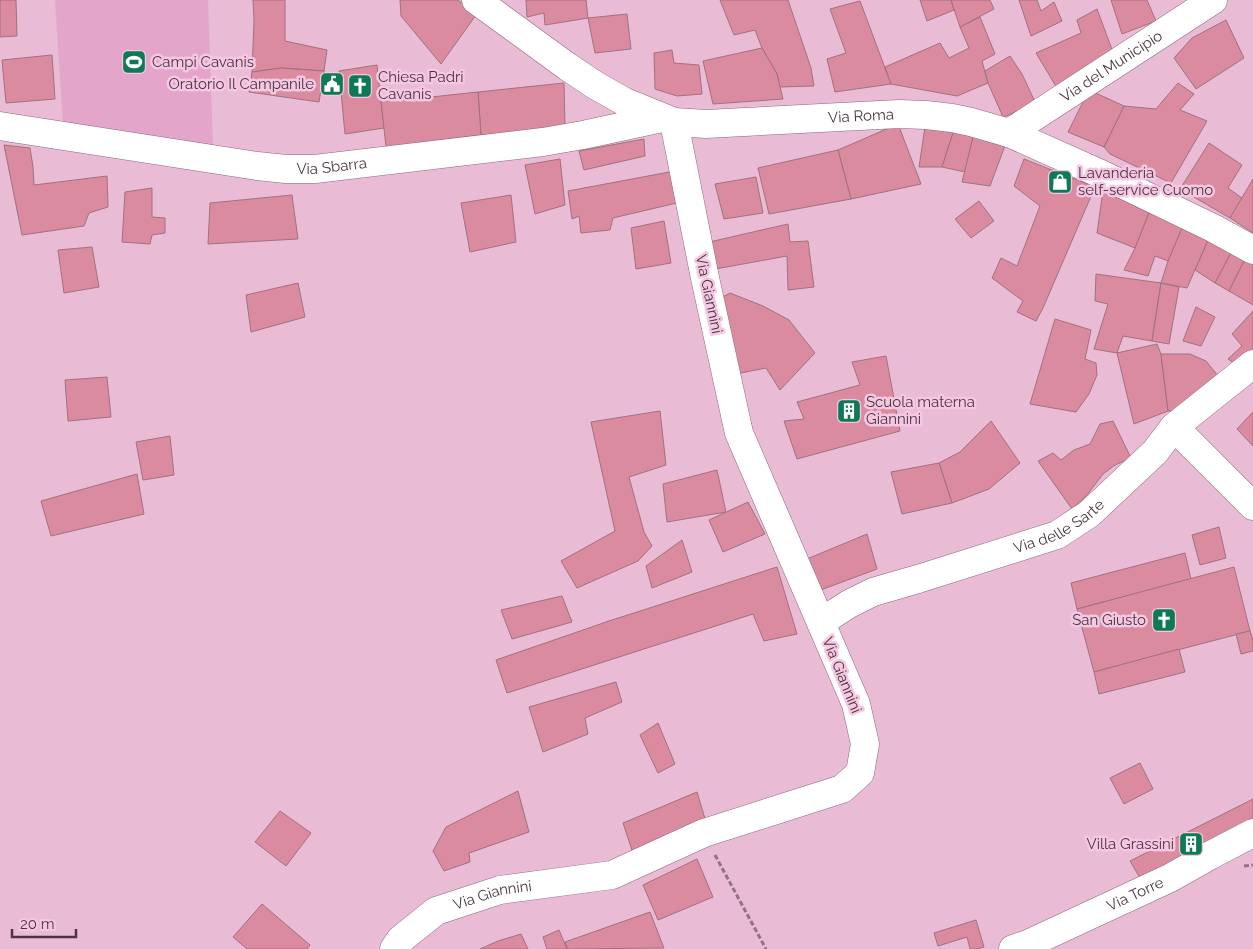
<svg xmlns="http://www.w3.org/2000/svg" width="1253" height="949" font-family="Raleway,sans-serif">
	<rect width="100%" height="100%" fill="#e9bbd5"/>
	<path fill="#e3a5ca" d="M55 0H208L213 145 63 124Z"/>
	<g fill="#db8ba0" stroke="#a1717d">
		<path d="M0 0H16L17 36 0 37Z"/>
		<path d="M253 0H285V41L327 50 324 71 281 68 252 72 254 20Z"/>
		<path d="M400 0H458L476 15 441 64 401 16Z"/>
		<path d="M526 0H586L588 18 545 25 544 13 527 17Z"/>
		<path d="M720 0H788L811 68 814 86 780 87 777 74 762 48 755 30 734 35Z"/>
		<path d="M920 0H951L954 10 927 21Z"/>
		<path d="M951 0H990L994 9 960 27Z"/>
		<path d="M1019 0H1037L1041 11 1054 2 1062 21 1031 36Z"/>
		<path d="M1111 0H1147L1156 21 1122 34Z"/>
		<path d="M860 1 891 84 835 92 827 59 846 53 830 9Z"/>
		<path d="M1097 9 1114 55 1057 88 1036 53 1081 33 1077 20Z"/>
		<path d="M627 14 631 49 595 53 588 18Z"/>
		<path d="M980 17 995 54 982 61 988 83 957 96 891 84 885 67 940 43 949 58 969 48 960 27Z"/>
		<path d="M1226 20 1244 58 1196 89 1174 58 1192 38Z"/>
		<path d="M762 48 777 74 783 99 713 104 703 61Z"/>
		<path d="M672 50 674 63 699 65 702 94 677 96 655 89 654 53Z"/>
		<path d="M52 55 55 99 6 103 2 60Z"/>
		<path d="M1010 56 1022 74 1036 104 1003 117 988 83 985 71Z"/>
		<path d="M377 65 384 128 345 134 339 71Z"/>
		<path d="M281 68 324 71 319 102 249 92 252 72Z"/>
		<path d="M564 83 565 128 481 135 478 92Z"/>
		<path d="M1178 83 1194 94 1180 110 1207 121 1171 183 1110 154 1104 147 1124 106 1156 109Z"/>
		<path d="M1089 90 1124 106 1104 147 1068 132Z"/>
		<path d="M402 91 403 100 478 92 481 135 386 147 381 101Z"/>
		<path d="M898 124 921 184 851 199 838 150Z"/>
		<path d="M925 127 954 130 942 167H919Z"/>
		<path d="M954 130 974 133 965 172 942 167Z"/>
		<path d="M974 133 1006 143 990 186 962 182Z"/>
		<path d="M644 139 645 156 584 170 579 151Z"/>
		<path d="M1209 143 1242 165 1228 188 1242 198 1230 218 1180 189Z"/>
		<path d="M4 145 30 148 33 167 34 185 107 176 108 207 89 213 84 226 22 235Z"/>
		<path d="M838 150 851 199 769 214 758 168Z"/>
		<path d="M560 159 565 205 535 214 525 165Z"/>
		<path d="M1024 159 1095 187 1043 308 1036 321 1017 312 1023 301 992 278 1001 258 1017 266 1040 206 1014 186Z"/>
		<path d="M680 170 685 201 613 218 610 230 581 233 579 216 572 219 568 191Z"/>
		<path d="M756 177 763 213 724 219 715 184Z"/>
		<path d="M1253 179V233L1230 218Z"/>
		<path d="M152 188V217L165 218V233L152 235 150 244 122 242 125 192Z"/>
		<path d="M1103 190 1149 213 1135 248 1097 233Z"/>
		<path d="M292 195 298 239 208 244 210 203Z"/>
		<path d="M511 195 516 242 470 252 461 203Z"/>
		<path d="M979 201 994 221 971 238 955 219Z"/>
		<path d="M1149 213 1183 226 1168 261 1155 256 1148 276 1124 270 1135 248Z"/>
		<path d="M664 221 671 263 636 269 631 228Z"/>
		<path d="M788 224 790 242 808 241 814 287 788 290 787 256 710 270 705 243Z"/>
		<path d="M1183 226 1209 238 1187 288 1161 283 1168 261Z"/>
		<path d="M1209 238 1232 251 1215 283 1195 270Z"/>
		<path d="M92 247 99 287 64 293 58 250Z"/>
		<path d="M1232 251 1245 259 1229 291 1215 283Z"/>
		<path d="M1245 259 1253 264V305L1229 291Z"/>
		<path d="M1096 274 1161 283 1152 341 1123 336 1117 353 1094 349 1108 304 1095 301Z"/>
		<path d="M298 283 305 317 251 332 246 295Z"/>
		<path d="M1161 283 1179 287 1169 344 1152 341Z"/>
		<path d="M730 293 763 306 789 320 815 353 780 390 766 368 736 374 719 299Z"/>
		<path d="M1196 307 1215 317 1201 346 1183 341Z"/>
		<path d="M1253 311V352L1237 365 1228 359 1242 346 1232 334Z"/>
		<path d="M1055 319 1091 330 1085 359 1096 363 1097 375 1089 394 1076 412 1030 404Z"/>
		<path d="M1157 344 1161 354 1168 411 1134 424 1117 353Z"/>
		<path d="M1161 354H1190L1206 361 1219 377 1179 410 1168 411Z"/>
		<path d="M886 356 900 431 797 459 784 421 804 419 797 402 860 385 852 362Z"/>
		<path d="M107 377 111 417 68 421 65 380Z"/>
		<path d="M660 411 666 465 629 477 644 532 652 546 638 561 577 588 561 561 615 531 591 422Z"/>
		<path d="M1253 412V446L1237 429Z"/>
		<path d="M991 421 1020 463 989 489 952 503 939 463 960 452Z"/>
		<path d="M1113 421 1131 458 1115 465 1103 474 1087 495 1072 509 1038 461 1053 453 1061 460 1074 450 1090 444 1100 424Z"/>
		<path d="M170 436 174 475 143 480 136 442Z"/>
		<path d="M939 463 952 503 902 514 891 472Z"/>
		<path d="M717 470 726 512 667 522 663 484Z"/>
		<path d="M137 474 144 514 51 536 41 501Z"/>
		<path d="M748 502 765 534 723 552 709 520Z"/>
		<path d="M1219 527 1226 558 1200 565 1192 535Z"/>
		<path d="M867 534 877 569 818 591 807 559Z"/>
		<path d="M682 540 692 572 652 588 646 566Z"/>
		<path d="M1185 553 1191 579 1077 609 1071 583Z"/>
		<path d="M777 567 797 634 764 641 753 614 507 693 496 660 609 621Z"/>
		<path d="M1234 567 1250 631 1094 672 1077 609Z"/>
		<path d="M562 596 572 622 512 639 501 610Z"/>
		<path d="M1250 631 1253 640V651L1241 654 1236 634Z"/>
		<path d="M1179 649 1185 672 1099 694 1094 672Z"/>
		<path d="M616 682 622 702 585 718 588 734 543 752 529 707Z"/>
		<path d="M658 723 675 764 658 773 640 735Z"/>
		<path d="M1140 763 1153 789 1124 804 1110 778Z"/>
		<path d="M518 791 529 832 469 853 470 862 444 871 433 851 446 827Z"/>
		<path d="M697 792 706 822 633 853 623 823Z"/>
		<path d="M1253 799V827L1143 883 1130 861Z"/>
		<path d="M280 811 311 833 286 866 255 842Z"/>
		<path d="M697 859 713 897 658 920 643 885Z"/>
		<path d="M262 904 310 945 307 949H247L233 937Z"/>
		<path d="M650 912 664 948 568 949 565 942Z"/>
		<path d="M976 920 984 947 977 949H970L967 937 938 946 934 933Z"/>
		<path d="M559 930 567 949H547L543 937Z"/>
		<path d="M521 934 528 949H480L498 941Z"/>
	</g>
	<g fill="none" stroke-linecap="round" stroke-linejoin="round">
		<defs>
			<g id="minor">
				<path id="s1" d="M476 0 568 67 595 85 625 102 674 122 706 124 899 114 926 115 952 118 971 122 1009 133 1101 174 1213 228 1253 250"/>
				<path id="s2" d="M0 126 257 166 286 169H315L543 142 583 135 662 118"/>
				<path id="s3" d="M1009 133 1213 0"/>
				<path d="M1174 427 1253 506"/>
				<path id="s4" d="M821 622 849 604 873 592 918 579 1057 535 1089 514 1155 452 1174 427 1253 364"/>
				<path id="s5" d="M394 949 400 940 436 911 500 890 612 875 704 833 842 789 860 773 865 744 856 704 739 433 705 278 674 122"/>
				<path id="s6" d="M1013 949 1028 944 1170 878 1209 856 1253 833"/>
			</g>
		</defs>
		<use href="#minor" stroke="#90667f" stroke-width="29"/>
		<g stroke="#927284" stroke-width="3" stroke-dasharray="5 2.5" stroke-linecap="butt">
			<path d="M715 855 766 949"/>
			<path d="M1244 866 1253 865"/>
		</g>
		<use href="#minor" stroke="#fff" stroke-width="28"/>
	</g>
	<defs>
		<symbol id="stadium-square" viewBox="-11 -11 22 22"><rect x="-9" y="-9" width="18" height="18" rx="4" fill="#0d7a55" stroke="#f6c7e2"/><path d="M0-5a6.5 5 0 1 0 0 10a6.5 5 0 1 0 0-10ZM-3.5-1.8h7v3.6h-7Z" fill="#fff"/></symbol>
		<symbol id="civic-square" viewBox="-11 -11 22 22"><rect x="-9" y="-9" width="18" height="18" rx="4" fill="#0d7a55" stroke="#f6c7e2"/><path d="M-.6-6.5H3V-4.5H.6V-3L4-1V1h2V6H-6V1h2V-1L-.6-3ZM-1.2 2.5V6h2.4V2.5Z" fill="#fff"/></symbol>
		<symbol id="church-square" viewBox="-11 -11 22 22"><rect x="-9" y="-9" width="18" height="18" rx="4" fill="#0d7a55" stroke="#f6c7e2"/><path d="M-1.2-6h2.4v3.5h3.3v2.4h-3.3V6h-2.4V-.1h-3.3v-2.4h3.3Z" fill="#fff"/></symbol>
		<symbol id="shop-square" viewBox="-11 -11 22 22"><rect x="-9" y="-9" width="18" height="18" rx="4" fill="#0d7a55" stroke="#f6c7e2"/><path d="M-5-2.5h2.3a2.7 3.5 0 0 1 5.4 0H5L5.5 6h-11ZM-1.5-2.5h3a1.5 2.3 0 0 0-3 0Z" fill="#fff"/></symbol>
		<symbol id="building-square" viewBox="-11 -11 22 22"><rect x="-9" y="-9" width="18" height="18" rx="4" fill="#0d7a55" stroke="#f6c7e2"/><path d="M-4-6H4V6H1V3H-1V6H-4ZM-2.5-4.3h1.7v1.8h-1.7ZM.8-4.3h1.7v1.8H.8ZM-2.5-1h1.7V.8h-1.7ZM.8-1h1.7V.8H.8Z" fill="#fff"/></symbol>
	</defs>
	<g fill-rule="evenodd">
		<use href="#stadium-square" x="120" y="48" width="28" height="28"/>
		<use href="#civic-square" x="318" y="70" width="28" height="28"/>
		<use href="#church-square" x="346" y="72" width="28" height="28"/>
		<use href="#shop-square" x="1046" y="168" width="28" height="28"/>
		<use href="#building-square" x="835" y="397" width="28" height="28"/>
		<use href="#church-square" x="1150" y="606" width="28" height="28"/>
		<use href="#building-square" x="1177" y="830" width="28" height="28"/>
	</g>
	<g text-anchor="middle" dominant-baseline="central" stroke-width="5" stroke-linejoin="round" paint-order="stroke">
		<g font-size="15" fill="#493641" stroke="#f6c7e2" text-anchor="start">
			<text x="152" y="62">Campi Cavanis</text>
			<text x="378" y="77">Chiesa Padri<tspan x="378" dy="17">Cavanis</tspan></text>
			<text x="314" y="84" text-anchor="end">Oratorio Il Campanile</text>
			<text x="1078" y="173">Lavanderia<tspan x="1078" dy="17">self-service Cuomo</tspan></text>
			<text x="866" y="402">Scuola materna<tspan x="866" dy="17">Giannini</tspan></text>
			<text x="1146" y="620" text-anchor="end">San Giusto</text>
			<text x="1174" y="844" text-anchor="end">Villa Grassini</text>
		</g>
		<g font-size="15" fill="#493641" stroke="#f6c7e2">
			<text stroke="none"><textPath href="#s3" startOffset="122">Via del Municipio</textPath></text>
			<text stroke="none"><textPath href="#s1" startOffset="421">Via Roma</textPath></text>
			<text stroke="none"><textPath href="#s2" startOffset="335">Via Sbarra</textPath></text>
			<text transform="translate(709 294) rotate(78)">Via Giannini</text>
			<text stroke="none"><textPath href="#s4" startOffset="258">Via delle Sarte</textPath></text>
			<text transform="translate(842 675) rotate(68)">Via Giannini</text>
			<text stroke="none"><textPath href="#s6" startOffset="134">Via Torre</textPath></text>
			<text stroke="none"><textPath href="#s5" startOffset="116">Via Giannini</textPath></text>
		</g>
	</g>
	<path d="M12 929v8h64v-8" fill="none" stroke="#493641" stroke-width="2.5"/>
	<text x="20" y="929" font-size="15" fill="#493641" stroke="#f6c7e2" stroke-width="4" paint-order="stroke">20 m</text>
</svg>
